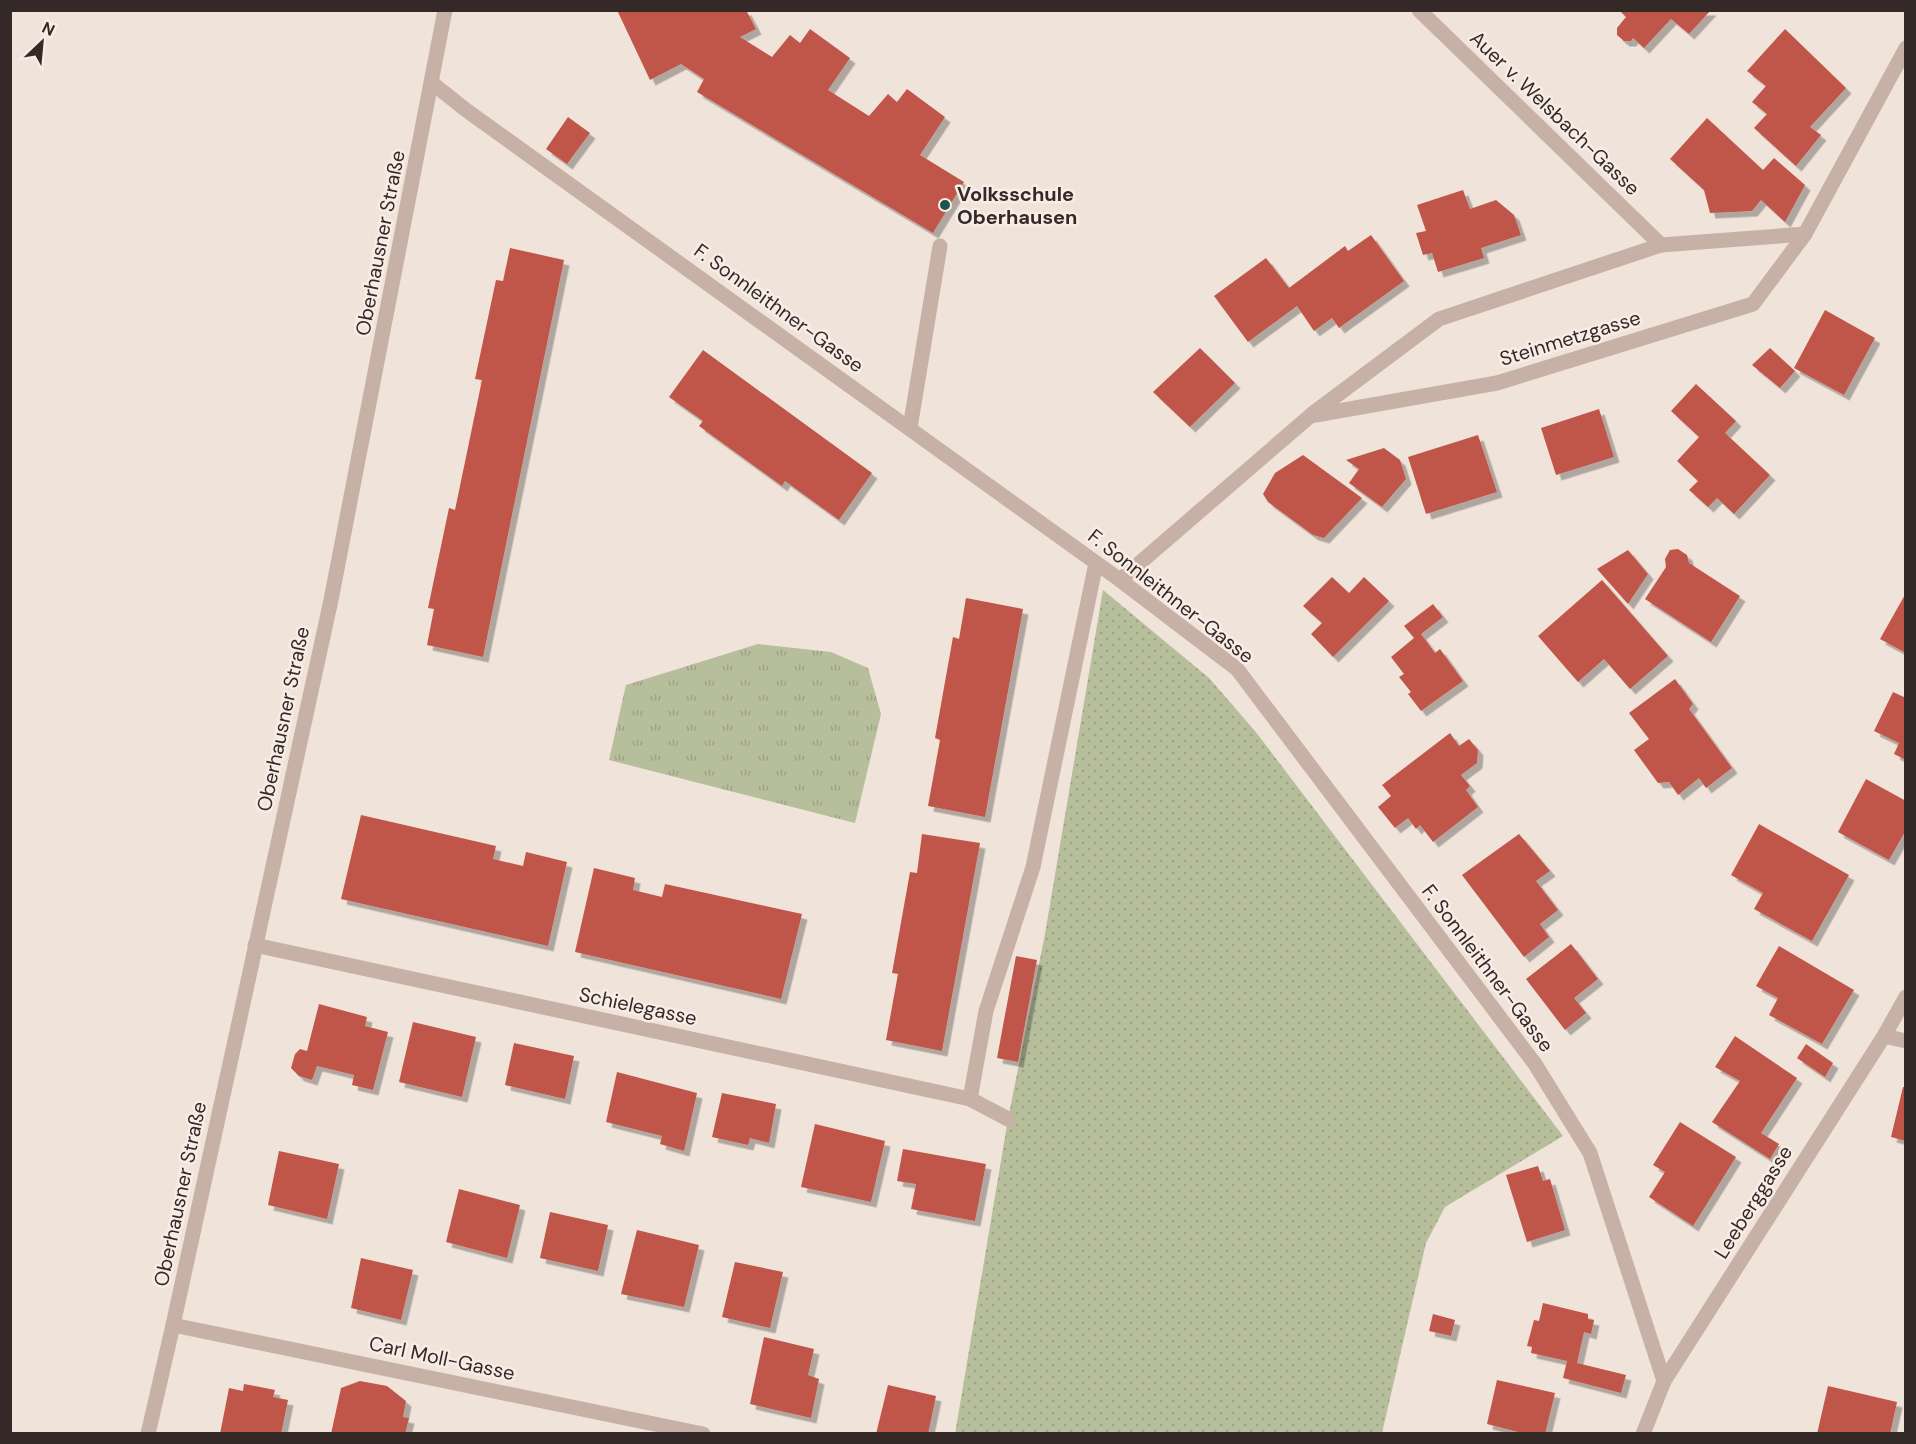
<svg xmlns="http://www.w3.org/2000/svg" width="1916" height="1444" font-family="'DM Sans',sans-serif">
	<defs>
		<pattern id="grass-dots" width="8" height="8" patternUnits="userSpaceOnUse" patternTransform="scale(1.5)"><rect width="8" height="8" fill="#b7be9b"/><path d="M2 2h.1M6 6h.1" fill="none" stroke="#9ea386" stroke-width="1.8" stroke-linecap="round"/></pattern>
		<pattern id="park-tufts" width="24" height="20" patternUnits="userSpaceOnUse" patternTransform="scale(1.5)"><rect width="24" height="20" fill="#b7be9b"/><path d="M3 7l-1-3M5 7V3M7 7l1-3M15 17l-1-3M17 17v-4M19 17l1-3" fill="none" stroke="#9ea386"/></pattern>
		<filter id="shadow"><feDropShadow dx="5.5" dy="5.5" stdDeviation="0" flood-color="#0004"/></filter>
	</defs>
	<rect width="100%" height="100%" fill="#f0e3da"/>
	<path fill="url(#grass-dots)" d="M1103 590 1209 678 1255 731 1563 1136 1445 1207 1426 1243 1382 1433 955 1434 1008 1119 1045 934Z"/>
	<path fill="url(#park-tufts)" d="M758 644 831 652 868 668 881 714 855 823 609 760 626 685Z"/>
	<g fill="#c05648" filter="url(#shadow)">
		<path d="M617 10H746L756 29 740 37 772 57 790 35 800 43 810 29 850 58 828 90 869 116 888 94 897 102 907 89 945 117 920 155 964 182 933 233 697 92 704 79 681 64 650 80Z"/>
		<path d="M1619 10H1711L1689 34 1671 19 1644 48 1633 38 1631 41H1624L1617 35V28L1626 17Z"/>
		<path d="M1785 29 1846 88 1810 127 1821 135 1796 166 1754 128 1767 114 1752 102 1766 86 1747 71Z"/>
		<path d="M568 117 590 133 567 164 546 149Z"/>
		<path d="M1707 118 1763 170 1774 158 1805 185 1785 222 1761 200 1752 211 1710 213 1704 190 1670 159Z"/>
		<path d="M1463 190 1470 209 1496 200 1514 215 1521 235 1481 248 1484 258 1438 272 1432 253 1423 255 1416 233 1426 231 1417 205Z"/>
		<path d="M1371 235 1404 281 1339 328 1332 318 1314 331 1297 306 1248 342 1214 296 1266 258 1289 288 1345 246 1348 251Z"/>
		<path d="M510 248 564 260 483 657 427 645 434 609 428 608 449 508 455 510 482 380 475 379 496 280 503 281Z"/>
		<path d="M1825 310 1875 338 1844 395 1794 368Z"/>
		<path d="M1200 348 1235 383 1190 427 1153 392Z"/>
		<path d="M1770 348 1795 371 1780 388 1752 365Z"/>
		<path d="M703 350 872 473 839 520 785 481 782 486 699 426 703 421 669 397Z"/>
		<path d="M1696 384 1736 421 1725 433 1770 475 1734 514 1717 498 1708 507 1689 490 1698 481 1677 461 1699 437 1671 411Z"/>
		<path d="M1599 409 1614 457 1556 475 1541 428Z"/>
		<path d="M1478 435 1497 492 1426 514 1408 457Z"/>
		<path d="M1384 448 1400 460 1406 479 1382 507 1349 483 1359 469 1346 460Z"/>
		<path d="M1303 455 1362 498 1324 538 1313 535 1268 502 1263 494 1275 473Z"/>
		<path d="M1678 549 1687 555 1689 563 1740 596 1711 642 1645 599 1666 567 1665 559 1670 550Z"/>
		<path d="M1628 550 1648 574 1628 604 1597 569Z"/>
		<path d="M1332 577 1349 593 1364 577 1389 601 1333 657 1311 634 1322 623 1303 606Z"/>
		<path d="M1602 580 1668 656 1630 689 1604 659 1578 682 1538 636Z"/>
		<path d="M1906 593V653L1880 639Z"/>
		<path d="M966 598 1023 609 985 817 928 806 940 740 935 738 953 637 959 639Z"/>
		<path d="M1433 604 1443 617 1421 634 1435 653 1440 649 1463 681 1421 711 1408 694 1411 692 1399 677 1404 674 1391 657 1414 638 1404 626Z"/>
		<path d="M1675 679 1693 704 1689 709 1732 768 1706 788 1699 778 1678 795 1669 782 1658 783 1634 750 1649 739 1629 713Z"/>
		<path d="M1893 692 1906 698V760L1894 754 1899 743 1874 731Z"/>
		<path d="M1450 733 1459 746 1469 739 1478 750 1477 763 1461 775 1470 786 1466 790 1478 807 1433 842 1420 825 1416 829 1408 818 1395 828 1378 807 1391 796 1382 785Z"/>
		<path d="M1866 779 1906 801V830L1889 860 1838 832Z"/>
		<path d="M361 815 496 846 493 859 523 866 526 852 567 862 548 946 341 899Z"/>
		<path d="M1759 824 1849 875 1812 941 1754 909 1763 893 1731 875Z"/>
		<path d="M922 834 980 843 942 1051 886 1040 898 974 892 973 910 872 917 873Z"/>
		<path d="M1519 834 1550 871 1536 881 1558 910 1540 924 1549 937 1524 957 1462 875Z"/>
		<path d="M594 868 635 878 633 890 662 897 665 884 802 914 781 999 575 952Z"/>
		<path d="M1571 944 1598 979 1574 998 1586 1013 1565 1030 1526 979Z"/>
		<path d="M1779 946 1854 990 1822 1044 1769 1015 1778 998 1756 986Z"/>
		<path d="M1016 956 1037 960 1018 1062 997 1058Z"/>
		<path d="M319 1004 367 1017 365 1026 388 1032 373 1090 352 1085 354 1075 317 1066 312 1080 299 1076 291 1068 295 1054 300 1049 307 1051Z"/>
		<path d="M413 1022 476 1037 462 1097 399 1082Z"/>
		<path d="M1735 1036 1797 1078 1761 1133 1779 1144 1770 1159 1712 1122 1740 1081 1715 1067Z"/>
		<path d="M514 1043 574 1056 565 1099 505 1085Z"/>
		<path d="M1806 1044 1833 1063 1825 1077 1797 1058Z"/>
		<path d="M617 1072 697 1093 684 1151 660 1144 662 1136 606 1122Z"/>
		<path d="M1903 1087H1906V1141L1891 1137Z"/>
		<path d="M722 1093 776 1104 769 1143 750 1138 748 1145 712 1137Z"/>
		<path d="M1680 1122 1736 1157 1693 1226 1649 1197 1665 1172 1653 1165Z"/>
		<path d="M815 1124 885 1141 871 1202 801 1187Z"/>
		<path d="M903 1149 986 1164 975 1221 911 1209 916 1184 897 1181Z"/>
		<path d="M279 1151 339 1164 327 1219 268 1205Z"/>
		<path d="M1538 1166 1543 1181 1550 1179 1565 1230 1527 1242 1506 1175Z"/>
		<path d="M459 1189 520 1205 507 1258 446 1242Z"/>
		<path d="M550 1212 608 1225 598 1271 540 1258Z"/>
		<path d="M637 1230 699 1245 684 1307 621 1294Z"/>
		<path d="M361 1258 413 1270 401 1320 351 1308Z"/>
		<path d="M735 1262 783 1272 770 1328 722 1317Z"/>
		<path d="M1543 1303 1588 1314V1319L1594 1320 1591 1334 1584 1332 1577 1363 1626 1375 1621 1393 1563 1378 1567 1361 1531 1353 1532 1347 1527 1346 1534 1320 1539 1321Z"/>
		<path d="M1433 1314 1455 1320 1451 1336 1429 1331Z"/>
		<path d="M764 1337 814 1349 808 1375 819 1379 811 1418 750 1404Z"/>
		<path d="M1497 1380 1555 1393 1545 1434H1526L1487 1424Z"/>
		<path d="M360 1381 387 1386 406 1401 403 1417 409 1418 405 1434H331L341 1388Z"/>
		<path d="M244 1384 275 1390 273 1397 288 1400 281 1434H220L229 1388 243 1391Z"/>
		<path d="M888 1385 936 1396 928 1434H876Z"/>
		<path d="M1828 1386 1897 1402 1890 1434H1817Z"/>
	</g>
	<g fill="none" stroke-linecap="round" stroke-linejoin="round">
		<g stroke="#c7b1a7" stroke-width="15">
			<path d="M1419 10 1661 245"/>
			<path d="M432 83 466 110 1120 580 1237 669 1535 1064 1590 1153 1664 1381"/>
			<path d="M1312 414 1439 319 1661 245 1805 234"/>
			<path d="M910 428 940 246"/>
			<path d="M1120 580 1310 416 1497 383 1753 304 1805 234 1906 48"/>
			<path d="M255 945 970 1099 1008 1119"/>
			<path d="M1884 1036 1906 1041"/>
			<path d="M970 1099 986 1011 1033 867 1096 563"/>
			<path d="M173 1325 703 1434"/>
			<path d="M148 1434 173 1325 331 600 445 10"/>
			<path d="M1643 1434 1664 1381 1884 1036 1906 997"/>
		</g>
	</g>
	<circle fill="#1f5350" stroke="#f8ede6" stroke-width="2" cx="945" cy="205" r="6"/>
	<g text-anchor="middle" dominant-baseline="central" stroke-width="5" stroke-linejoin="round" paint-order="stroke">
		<g font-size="20" fill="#342927" stroke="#f8ede6">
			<text transform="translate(1555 113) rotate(44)">Auer v. Welsbach-Gasse</text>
			<text transform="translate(380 243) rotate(-79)">Oberhausner Straße</text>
			<text transform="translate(779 308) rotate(36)">F. Sonnleithner-Gasse</text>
			<text transform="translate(1570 338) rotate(-17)">Steinmetzgasse</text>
			<text transform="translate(1171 596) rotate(38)">F. Sonnleithner-Gasse</text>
			<text transform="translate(283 719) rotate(-78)">Oberhausner Straße</text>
			<text transform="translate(1488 968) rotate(53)">F. Sonnleithner-Gasse</text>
			<text transform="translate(638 1006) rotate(12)">Schielegasse</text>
			<text transform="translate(180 1194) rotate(-78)">Oberhausner Straße</text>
			<text transform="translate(1753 1202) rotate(-58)">Leeberggasse</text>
			<text transform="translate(442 1358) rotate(12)">Carl Moll-Gasse</text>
		</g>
		<g font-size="20" font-weight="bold" fill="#342927" stroke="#f8ede6" text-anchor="start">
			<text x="957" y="194">Volksschule<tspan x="957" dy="23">Oberhausen</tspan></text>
		</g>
	</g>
	<rect width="1916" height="1444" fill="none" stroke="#342927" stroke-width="24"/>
	<g transform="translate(42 42) rotate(26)" stroke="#f8ede6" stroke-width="4.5" paint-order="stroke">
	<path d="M0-4.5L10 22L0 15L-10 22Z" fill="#342927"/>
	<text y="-9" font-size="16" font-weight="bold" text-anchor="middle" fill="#342927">N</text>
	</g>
</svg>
